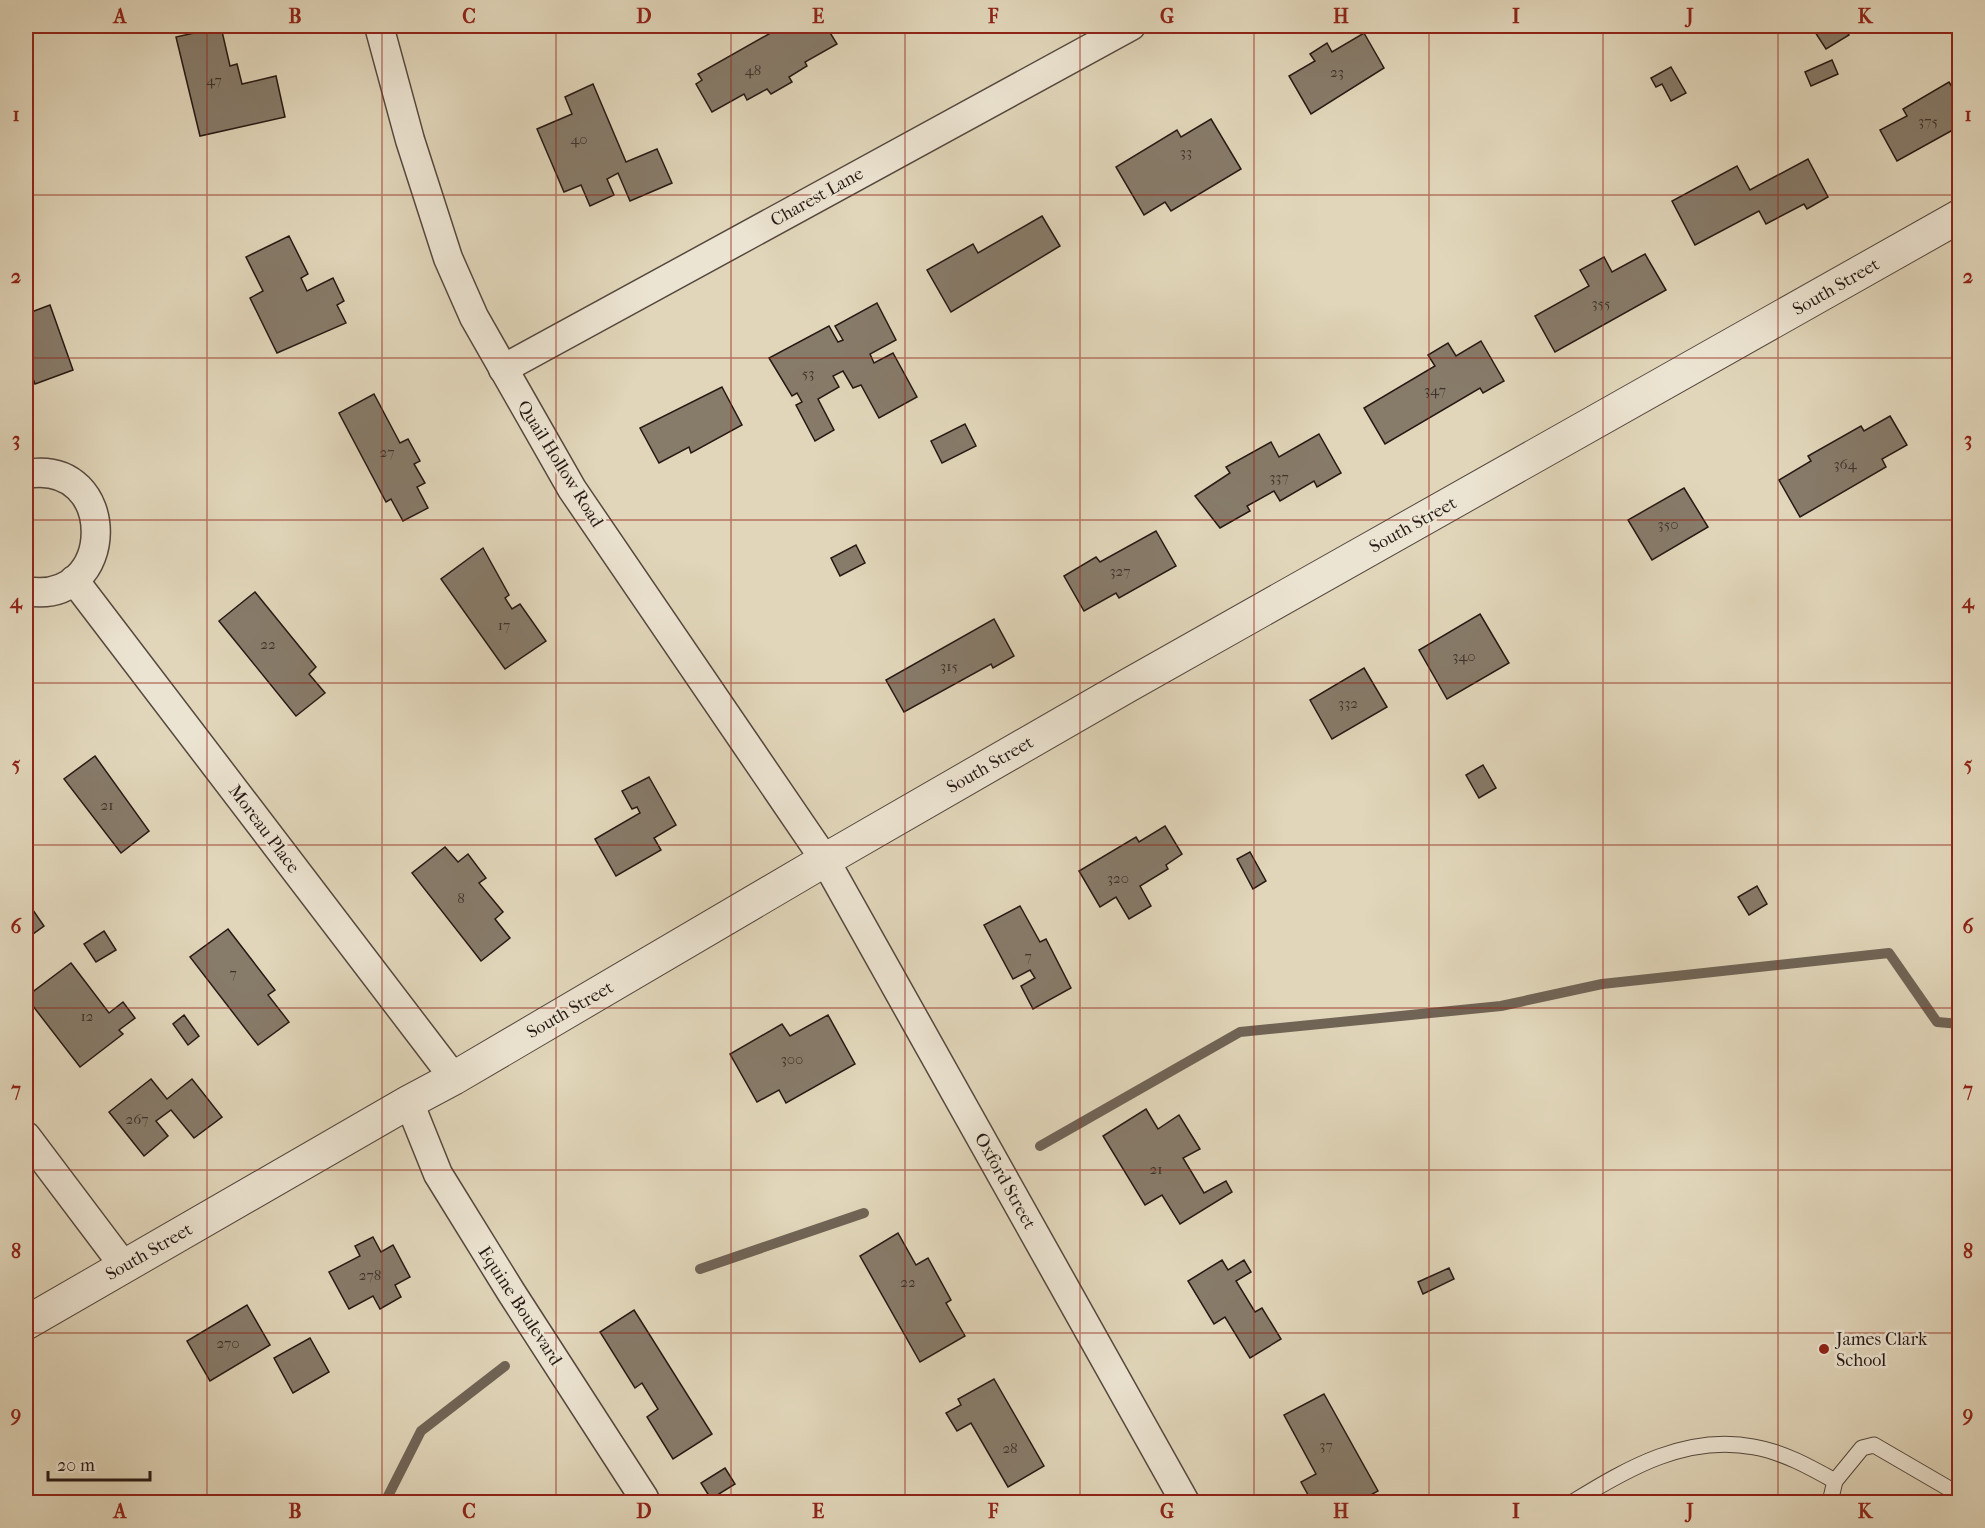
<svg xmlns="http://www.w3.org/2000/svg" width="1985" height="1528" font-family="'IM FELL French Canon',serif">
	<rect width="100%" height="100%" fill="#e1d6ba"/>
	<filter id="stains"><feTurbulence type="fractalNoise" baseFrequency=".00333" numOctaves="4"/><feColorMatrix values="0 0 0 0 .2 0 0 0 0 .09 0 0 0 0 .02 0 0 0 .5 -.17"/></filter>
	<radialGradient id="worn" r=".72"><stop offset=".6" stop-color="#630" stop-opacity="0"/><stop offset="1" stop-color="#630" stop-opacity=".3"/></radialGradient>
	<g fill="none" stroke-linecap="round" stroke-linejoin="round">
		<g stroke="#706456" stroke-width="10">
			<path d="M1040 1146 1240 1032 1501 1006 1602 984 1889 953 1937 1022 1960 1024"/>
			<path d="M700 1269 864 1213"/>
			<path d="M385 1502 421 1431 505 1366"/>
		</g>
	</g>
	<g fill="#877b6a" stroke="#261914" stroke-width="1.5">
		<path d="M783 26H826L837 44 805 62 807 66 789 77 792 82 771 94 767 89 747 100 744 94 712 112 696 84 702 80 698 74Z"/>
		<path d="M1826 26H1844L1849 35 1826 49 1815 32Z"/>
		<path d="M221 27 230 66 237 64 242 84 276 76 285 117 200 136 176 37Z"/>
		<path d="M1364 33 1384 68 1311 114 1289 76 1315 61 1310 54 1327 43 1332 52Z"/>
		<path d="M1832 60 1838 74 1811 86 1805 72Z"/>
		<path d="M1671 67 1686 93 1671 101 1662 84 1656 87 1651 78Z"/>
		<path d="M1949 82 1952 87 1960 83V126L1897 161 1880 130 1907 116 1903 109Z"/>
		<path d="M593 84 626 162 657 149 672 183 630 201 618 173 607 179 614 195 590 206 581 185 564 192 537 129 572 114 565 97Z"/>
		<path d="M1211 119 1241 169 1171 211 1165 202 1144 215 1116 167 1177 130 1181 137Z"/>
		<path d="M1808 159 1828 197 1807 209 1804 204 1766 224 1759 211 1695 245 1672 201 1737 166 1750 190Z"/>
		<path d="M1042 216 1060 246 951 312 927 270 973 244 978 253Z"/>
		<path d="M289 236 308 274 301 278 307 291 333 278 344 301 337 305 346 323 277 353 250 298 263 291 246 257Z"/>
		<path d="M1645 254 1666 290 1555 352 1535 316 1589 286 1580 270 1604 257 1612 272Z"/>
		<path d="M877 303 896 340 870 354 874 363 893 353 917 397 879 418 861 385 853 388 843 371 833 376 839 387 818 399 834 430 815 441 796 405 802 402 797 393 792 396 769 358 829 326 838 342 843 340 835 326Z"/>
		<path d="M50 305 73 370 35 384 28 365 26 366V314Z"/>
		<path d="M1481 341 1504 381 1483 393 1480 388 1385 444 1364 408 1435 366 1428 355 1448 343 1456 356Z"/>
		<path d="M722 387 742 425 691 453 689 447 659 463 640 428Z"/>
		<path d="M374 394 400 443 408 439 420 461 414 464 425 483 417 487 428 508 403 521 391 499 386 502 339 413Z"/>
		<path d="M1890 416 1907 445 1882 459 1886 467 1800 517 1779 480 1811 461 1808 456 1861 426 1864 431Z"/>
		<path d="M965 424 976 446 942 463 931 441Z"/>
		<path d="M1319 434 1341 473 1317 487 1314 481 1280 501 1274 491 1247 506 1250 511 1220 528 1195 496 1230 473 1226 467 1271 442 1279 457Z"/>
		<path d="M1684 488 1708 527 1652 560 1628 520Z"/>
		<path d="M1156 531 1176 566 1119 598 1116 593 1084 611 1064 576 1096 557 1100 562Z"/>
		<path d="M856 545 865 563 840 576 831 558Z"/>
		<path d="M483 548 509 595 505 598 512 609 520 604 546 641 505 669 441 579Z"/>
		<path d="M255 592 316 667 309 674 325 693 296 716 219 621Z"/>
		<path d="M1480 614 1509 663 1447 699 1419 650Z"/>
		<path d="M994 619 1014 656 993 668 991 664 904 712 886 680Z"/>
		<path d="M1364 668 1387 707 1332 739 1310 700Z"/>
		<path d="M95 756 149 831 121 853 64 779Z"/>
		<path d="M1483 765 1496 788 1479 798 1466 775Z"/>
		<path d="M649 777 676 825 654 838 661 850 616 876 595 839 640 813 637 807 632 809 622 791Z"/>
		<path d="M1165 826 1182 854 1166 865 1168 869 1140 886 1151 906 1129 919 1116 897 1100 907 1079 871 1136 837 1139 842Z"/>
		<path d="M445 847 458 862 468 854 486 878 479 883 503 912 495 919 510 938 481 961 412 873Z"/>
		<path d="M1250 852 1266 881 1253 889 1237 859Z"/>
		<path d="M1757 886 1767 904 1749 915 1738 897Z"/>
		<path d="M26 900 44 926 26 939Z"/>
		<path d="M1020 906 1040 942 1046 939 1071 988 1033 1009 1021 986 1035 978 1030 970 1013 979 984 925Z"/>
		<path d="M228 929 275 990 268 995 289 1022 258 1045 190 957Z"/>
		<path d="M104 931 116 950 96 962 84 944Z"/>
		<path d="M71 963 109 1013 123 1002 135 1018 119 1030 123 1034 80 1067 26 997Z"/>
		<path d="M184 1015 199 1036 188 1045 173 1024Z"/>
		<path d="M828 1015 855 1064 786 1103 779 1090 757 1102 730 1054 782 1024 790 1036Z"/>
		<path d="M151 1079 167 1099 192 1079 222 1117 194 1138 171 1110 156 1121 168 1136 144 1156 109 1112Z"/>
		<path d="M1146 1109 1158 1129 1179 1115 1200 1149 1183 1158 1204 1193 1226 1181 1232 1192 1180 1224 1162 1195 1145 1205 1103 1136Z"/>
		<path d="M898 1233 916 1265 928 1258 951 1300 946 1303 965 1336 920 1362 860 1256Z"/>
		<path d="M373 1237 381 1252 393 1245 410 1277 395 1285 401 1297 380 1309 373 1296 349 1309 329 1272 360 1256 355 1246Z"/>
		<path d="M1222 1260 1228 1270 1244 1260 1251 1272 1236 1281 1255 1312 1262 1308 1281 1339 1250 1358 1225 1317 1214 1324 1188 1281Z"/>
		<path d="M1449 1268 1454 1279 1423 1294 1418 1282Z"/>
		<path d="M247 1305 270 1345 210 1381 187 1341Z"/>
		<path d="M634 1310 712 1434 673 1459 647 1417 658 1409 642 1383 635 1388 600 1332Z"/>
		<path d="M310 1338 329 1372 293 1393 274 1358Z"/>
		<path d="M994 1379 1044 1466 1008 1487 971 1423 957 1431 946 1413 961 1405 958 1399Z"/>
		<path d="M1324 1394 1378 1491 1358 1502H1312L1301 1482 1316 1474 1284 1415Z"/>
		<path d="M725 1468 735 1484 711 1499 701 1483Z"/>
	</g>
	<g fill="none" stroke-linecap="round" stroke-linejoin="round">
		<defs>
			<g id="service">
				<path d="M1573 1502C1628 1468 1687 1434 1754 1447 1783 1452 1810 1467 1835 1481"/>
				<path d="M1830 1502 1835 1481 1862 1448 1874 1445 1960 1495"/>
			</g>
			<g id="minor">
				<path d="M379 26 410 140 448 258 474 317 572 489 825 860 1185 1502"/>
				<path d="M503 369 1131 26"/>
				<path d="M26 474C120 458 118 607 26 591"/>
				<path d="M74 580 454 1078"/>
				<path d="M409 1102 438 1174 511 1292 644 1498 643 1502"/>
				<path d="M26 1136 124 1266"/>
			</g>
			<path id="tertiary" d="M26 1323 409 1102 454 1078 825 860 1127 686 1960 216"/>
		</defs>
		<use href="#service" stroke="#55483e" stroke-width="17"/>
		<use href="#minor" stroke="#55483e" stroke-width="31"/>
		<use href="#tertiary" stroke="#55483e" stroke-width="35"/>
		<use href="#service" stroke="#ece4d2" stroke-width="15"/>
		<use href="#minor" stroke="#ece4d2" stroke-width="28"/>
		<use href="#tertiary" stroke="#ece4d2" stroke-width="33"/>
	</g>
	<path fill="none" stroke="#8f2418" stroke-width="1.5" stroke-opacity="0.55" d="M207 26V1502M382 26V1502M556 26V1502M731 26V1502M905 26V1502M1080 26V1502M1254 26V1502M1429 26V1502M1603 26V1502M1778 26V1502M26 195H1960M26 358H1960M26 520H1960M26 683H1960M26 845H1960M26 1008H1960M26 1170H1960M26 1333H1960"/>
	<circle fill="#8f2418" stroke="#ece4d2" stroke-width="2" cx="1824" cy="1349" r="6"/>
	<g text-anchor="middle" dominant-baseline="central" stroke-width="5" stroke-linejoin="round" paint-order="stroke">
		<g font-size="15" fill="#3e322a">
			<text x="753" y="70">48</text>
			<text x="1337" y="72">23</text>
			<text x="214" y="80">47</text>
			<text x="1928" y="121">375</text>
			<text x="579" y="139">40</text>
			<text x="1186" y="152">33</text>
			<text x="1601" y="303">355</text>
			<text x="808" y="373">53</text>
			<text x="1435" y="390">347</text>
			<text x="387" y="452">27</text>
			<text x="1845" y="464">364</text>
			<text x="1279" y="477">337</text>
			<text x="1668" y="524">350</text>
			<text x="1120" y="571">327</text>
			<text x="504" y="625">17</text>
			<text x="268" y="644">22</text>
			<text x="1464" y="656">340</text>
			<text x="949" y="666">315</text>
			<text x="1348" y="703">332</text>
			<text x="107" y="805">21</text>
			<text x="1118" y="878">320</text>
			<text x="461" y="898">8</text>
			<text x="1028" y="956">7</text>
			<text x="233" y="973">7</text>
			<text x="87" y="1016">12</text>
			<text x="792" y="1059">300</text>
			<text x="137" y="1119">267</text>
			<text x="1156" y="1169">21</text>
			<text x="370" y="1275">278</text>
			<text x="908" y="1282">22</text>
			<text x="228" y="1343">270</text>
			<text x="1326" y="1445">37</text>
			<text x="1010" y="1448">28</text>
		</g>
		<g font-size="18" fill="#261914" stroke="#ece4d2">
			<text transform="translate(817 197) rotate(-29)">Charest Lane</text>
			<text transform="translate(1836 287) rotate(-30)">South Street</text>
			<text transform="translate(560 464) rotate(58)">Quail Hollow Road</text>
			<text transform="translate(1413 525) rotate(-29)">South Street</text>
			<text transform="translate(990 765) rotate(-30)">South Street</text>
			<text transform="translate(264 829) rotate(53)">Moreau Place</text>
			<text transform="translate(570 1010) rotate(-30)">South Street</text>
			<text transform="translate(1005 1181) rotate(61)">Oxford Street</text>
			<text transform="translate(149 1252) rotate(-30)">South Street</text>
			<text transform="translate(520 1306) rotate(57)">Equine Boulevard</text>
		</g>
		<g font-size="18" fill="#261914" stroke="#ece4d2" text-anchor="start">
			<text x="1836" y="1339">James Clark<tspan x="1836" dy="21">School</tspan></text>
		</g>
	</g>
	<rect width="1985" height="1528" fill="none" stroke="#e1d6ba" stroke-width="66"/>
	<path d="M48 1471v9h102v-9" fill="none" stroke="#261914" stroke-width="3"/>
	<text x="57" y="1471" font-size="18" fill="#261914" stroke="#ece4d2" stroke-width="4.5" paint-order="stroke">20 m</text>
	<rect x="33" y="33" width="1919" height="1462" fill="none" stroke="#8f2418" stroke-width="2"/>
	<g font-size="20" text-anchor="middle" font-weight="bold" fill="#8f2418">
		<text x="120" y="23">A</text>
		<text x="295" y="23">B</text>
		<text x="469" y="23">C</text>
		<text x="644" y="23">D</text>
		<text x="818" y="23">E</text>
		<text x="993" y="23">F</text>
		<text x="1167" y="23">G</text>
		<text x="1341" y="23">H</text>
		<text x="1516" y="23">I</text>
		<text x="1690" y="23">J</text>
		<text x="1865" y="23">K</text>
		<text x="16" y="121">1</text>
		<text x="1968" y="121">1</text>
		<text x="16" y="283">2</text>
		<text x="1968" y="283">2</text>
		<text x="16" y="446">3</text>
		<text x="1968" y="446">3</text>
		<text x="16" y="608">4</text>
		<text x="1968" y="608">4</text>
		<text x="16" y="771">5</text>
		<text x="1968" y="771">5</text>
		<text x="16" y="933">6</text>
		<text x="1968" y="933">6</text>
		<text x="16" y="1096">7</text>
		<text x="1968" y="1096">7</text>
		<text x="16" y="1258">8</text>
		<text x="1968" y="1258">8</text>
		<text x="16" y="1421">9</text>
		<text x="1968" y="1421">9</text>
		<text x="120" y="1518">A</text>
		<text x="295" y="1518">B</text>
		<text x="469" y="1518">C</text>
		<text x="644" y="1518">D</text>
		<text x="818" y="1518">E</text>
		<text x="993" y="1518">F</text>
		<text x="1167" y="1518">G</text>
		<text x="1341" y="1518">H</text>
		<text x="1516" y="1518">I</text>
		<text x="1690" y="1518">J</text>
		<text x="1865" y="1518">K</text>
	</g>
	<rect width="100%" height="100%" filter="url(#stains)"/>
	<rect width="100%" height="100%" fill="url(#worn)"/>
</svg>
